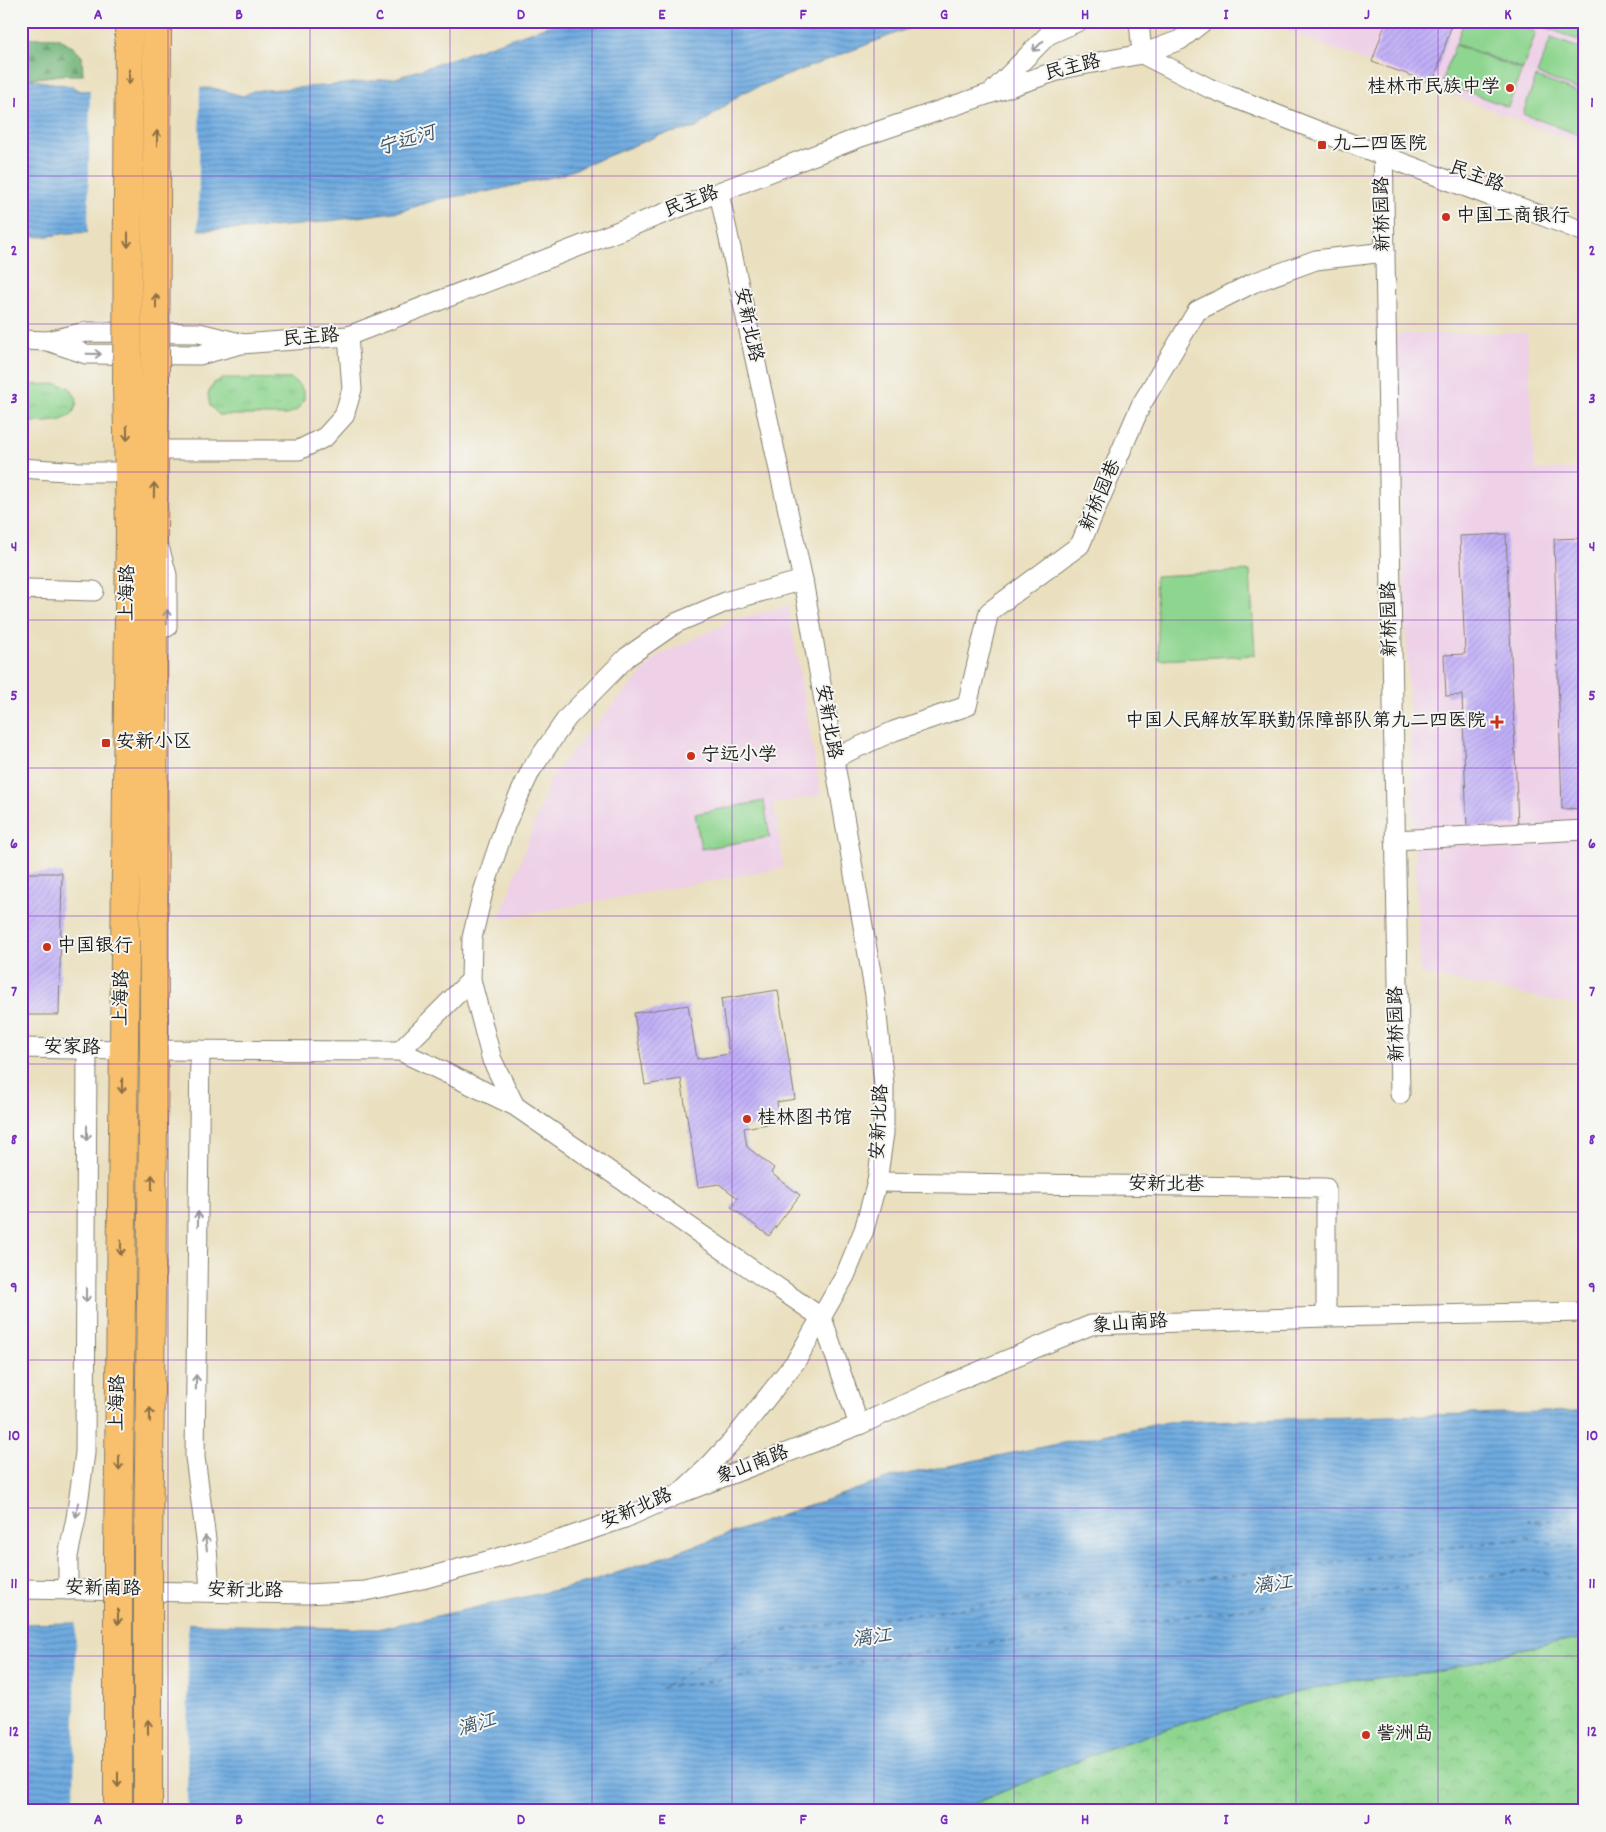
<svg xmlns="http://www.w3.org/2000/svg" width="1606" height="1832" font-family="Dekko,'LXGW WenKai TC',sans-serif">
	<defs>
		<pattern id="grass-tufts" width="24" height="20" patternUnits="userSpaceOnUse" patternTransform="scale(1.25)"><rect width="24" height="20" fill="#8ed58f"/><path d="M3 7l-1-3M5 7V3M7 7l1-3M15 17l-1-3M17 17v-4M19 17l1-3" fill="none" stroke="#7ab67b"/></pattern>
		<pattern id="forest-firs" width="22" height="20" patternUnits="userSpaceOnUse" patternTransform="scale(1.25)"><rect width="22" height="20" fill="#72b67a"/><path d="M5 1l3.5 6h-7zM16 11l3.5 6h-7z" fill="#5d9363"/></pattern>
		<pattern id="park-crowns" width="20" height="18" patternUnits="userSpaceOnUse" patternTransform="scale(1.25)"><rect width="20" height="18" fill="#8ed58f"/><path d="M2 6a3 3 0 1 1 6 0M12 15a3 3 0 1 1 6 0" fill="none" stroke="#7ab67b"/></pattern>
		<pattern id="water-rules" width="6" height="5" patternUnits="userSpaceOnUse" patternTransform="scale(1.25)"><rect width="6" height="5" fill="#6fabe0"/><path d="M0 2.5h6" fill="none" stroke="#5a8ab5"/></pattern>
		<pattern id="building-hatch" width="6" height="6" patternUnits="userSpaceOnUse" patternTransform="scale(1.25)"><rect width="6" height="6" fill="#c1aff8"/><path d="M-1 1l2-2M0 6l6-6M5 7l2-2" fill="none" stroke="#a596d4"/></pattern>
	</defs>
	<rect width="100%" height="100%" fill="#f6f6f2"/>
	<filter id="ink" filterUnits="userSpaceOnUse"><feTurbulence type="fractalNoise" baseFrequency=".02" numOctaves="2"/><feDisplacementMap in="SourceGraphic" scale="10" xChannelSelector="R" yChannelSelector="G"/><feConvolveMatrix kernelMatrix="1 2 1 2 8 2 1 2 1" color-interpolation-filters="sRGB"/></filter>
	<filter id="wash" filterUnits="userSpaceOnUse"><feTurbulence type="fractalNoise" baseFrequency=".0096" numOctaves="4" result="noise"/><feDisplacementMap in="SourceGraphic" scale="20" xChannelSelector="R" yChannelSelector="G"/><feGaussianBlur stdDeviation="1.12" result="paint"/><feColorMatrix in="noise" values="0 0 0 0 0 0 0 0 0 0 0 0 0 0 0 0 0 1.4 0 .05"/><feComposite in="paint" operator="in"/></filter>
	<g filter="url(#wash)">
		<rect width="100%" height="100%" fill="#eae0bf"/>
		<g fill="#eed0e7">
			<path d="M1300 21H1585V146L1286 31Z"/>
			<path d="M1527 333 1535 470 1585 468V1007L1420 974 1394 334Z"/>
			<path d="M788 606 821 796 774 803 784 868 499 919 551 778 586 734 658 656 733 620Z"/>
		</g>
		<g fill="url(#grass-tufts)" stroke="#557856">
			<path d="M225 378 292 379 301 387 304 393V399L297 410 286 415H219L210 406 208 394 214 383Z"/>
			<path d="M58 384 70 388 77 399C76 428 42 421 21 422V385Z"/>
		</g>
		<path fill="url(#forest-firs)" stroke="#47694b" d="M21 34C34 41 44 36 56 38 66 40 75 49 82 56L83 75H61L29 79 21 77Z"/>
		<path fill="url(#park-crowns)" stroke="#557856" d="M1585 1637V1811H956L1101 1751 1193 1720 1278 1697 1349 1681 1441 1671 1530 1647Z"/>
		<g fill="#8ed58f" stroke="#557856">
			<path d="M1464 21H1507L1536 32 1523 69 1456 44Z"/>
			<path d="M1530 21H1585V43Z"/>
			<path d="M1551 38 1585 50V92L1537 74Z"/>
			<path d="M1455 45 1522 70 1508 107 1442 82Z"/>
			<path d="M1536 77 1585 95V137L1523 114Z"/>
			<path d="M1250 571 1255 655 1159 660 1155 576Z"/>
			<path d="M764 801 770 837 701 849 695 814Z"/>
		</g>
		<g fill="url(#water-rules)" stroke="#46647e">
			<path d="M562 21H931L907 29 742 93 696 128 660 135 561 175 491 191 439 199 401 211 300 225 241 229 69 233 42 237 21 235V78L71 86 80 91 213 88 243 96 253 91 335 85 396 78Z"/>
			<path d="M1585 1409V1637L1530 1647 1441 1671 1349 1681 1278 1697 1193 1720 1101 1751 956 1811H21V1624L131 1622 377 1629 588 1583 892 1477 1168 1422 1577 1411Z"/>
		</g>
		<g fill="#eae0bf">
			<path d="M200 85 198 232 88 235 90 88Z"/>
			<path d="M131 1619 188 1621 187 1811H74L76 1620Z"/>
		</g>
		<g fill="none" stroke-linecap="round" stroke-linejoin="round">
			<g stroke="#3d556a" stroke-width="1" stroke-dasharray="6 5" stroke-linecap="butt">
				<path d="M1585 1520H1528L1585 1535"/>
				<path d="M1585 1551 1527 1538 755 1634 661 1688 1530 1570 1585 1583"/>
			</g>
		</g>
		<g id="blocks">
			<g fill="url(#building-hatch)">
				<path d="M1386 21H1453L1433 83 1372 62Z"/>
				<path d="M1506 534 1518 825 1467 827 1462 695 1446 696 1444 655 1465 654 1460 536Z"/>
				<path d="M1585 538V808L1562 809 1554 539Z"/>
				<path d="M21 873H62L59 1015H21Z"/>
				<path d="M778 990 795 1099 777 1102 780 1122 744 1128 747 1147 774 1168 771 1173 800 1195 769 1236 731 1207 738 1198 719 1184 698 1187 681 1079 645 1085 634 1013 688 1005 697 1059 729 1054 721 999Z"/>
			</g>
		</g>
	</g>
	<g filter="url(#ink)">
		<use href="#blocks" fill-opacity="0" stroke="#837e6e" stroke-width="1"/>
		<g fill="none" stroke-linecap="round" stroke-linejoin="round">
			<defs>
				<g id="minor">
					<path d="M1139 21 1142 54"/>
					<path d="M1142 54 1209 88 1326 134 1585 232"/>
					<path d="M994 90 1048 35 1079 21"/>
					<path d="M1383 144 1400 1094"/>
					<path d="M21 340 48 341 85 332 199 333 240 343"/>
					<path d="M48 341 86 354 199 355 241 344 348 336 861 137 1066 68 1142 54 1180 40 1204 21"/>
					<path d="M154 450H299L325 437 344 416 352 389 348 336"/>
					<path d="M21 468 80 472H128"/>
					<path d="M160 550 167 575V627"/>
					<path d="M21 595 28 589 94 591"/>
					<path d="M834 758 894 731 967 706 989 612 1080 545 1141 405 1197 311 1253 283 1316 260 1385 252"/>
					<path d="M1395 840 1585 830"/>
					<path d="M471 980 492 1060 515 1106"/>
					<path d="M155 1038 154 1050 400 1051 515 1106 822 1318 859 1425"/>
					<path d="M21 1048 123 1050 121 1038"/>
					<path d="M200 1050 195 1457 207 1547 210 1592"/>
					<path d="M400 1051 471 980 472 938 483 892 506 823 531 770 567 718 627 657 676 623 728 601 803 580"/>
					<path d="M877 1182 1326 1188V1317"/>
					<path d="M687 1491 859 1425 949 1384 1091 1325 1326 1317 1585 1312"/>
					<path d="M21 1589 306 1594 365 1591 422 1579 484 1562 560 1540 625 1518 679 1494 709 1466 734 1439 796 1361 845 1276 864 1230 877 1182 884 1133V1085L875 995 803 580 719 193"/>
					<path d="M68 1590V1556L76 1518 85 1453 87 1049"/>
				</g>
				<g id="highway">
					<path d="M118 1551 130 530 127 384"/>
					<path d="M148 1551 154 1050 153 529 155 385"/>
				</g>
			</defs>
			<use href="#minor" stroke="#837e6e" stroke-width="21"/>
			<use href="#highway" stroke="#837e6e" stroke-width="30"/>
			<use href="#minor" stroke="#fff" stroke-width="19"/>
			<use href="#highway" stroke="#f8bf6c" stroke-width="28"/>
			<defs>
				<g id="highway-bridge">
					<path d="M127 384 129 29"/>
					<path d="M155 385 157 29"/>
					<path d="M118 1551V1811"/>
					<path d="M148 1811V1551"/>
				</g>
			</defs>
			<use href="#highway-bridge" stroke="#837e6e" stroke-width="30" stroke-linecap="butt"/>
			<use href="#highway-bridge" stroke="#f8bf6c" stroke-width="28"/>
		</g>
		<defs><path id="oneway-shaft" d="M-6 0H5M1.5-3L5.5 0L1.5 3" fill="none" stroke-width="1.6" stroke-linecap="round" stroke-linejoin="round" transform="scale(1.25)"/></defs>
		<g stroke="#999">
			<use href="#oneway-shaft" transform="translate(1038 46) rotate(135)"/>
			<use href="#oneway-shaft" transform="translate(94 354) rotate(1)"/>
			<use href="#oneway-shaft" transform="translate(167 617) rotate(-89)"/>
			<use href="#oneway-shaft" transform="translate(87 1133) rotate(90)"/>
			<use href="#oneway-shaft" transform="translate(198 1219) rotate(-89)"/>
			<use href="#oneway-shaft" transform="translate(86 1295) rotate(90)"/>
			<use href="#oneway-shaft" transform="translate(196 1382) rotate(-89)"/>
			<use href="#oneway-shaft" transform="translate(77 1510) rotate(98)"/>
			<use href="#oneway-shaft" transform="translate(206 1543) rotate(-97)"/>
		</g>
		<g stroke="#8a6e44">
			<use href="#oneway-shaft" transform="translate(129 77) rotate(90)"/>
			<use href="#oneway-shaft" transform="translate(157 138) rotate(-90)"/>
			<use href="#oneway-shaft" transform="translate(128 240) rotate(90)"/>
			<use href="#oneway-shaft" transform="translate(156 301) rotate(-90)"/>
			<use href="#oneway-shaft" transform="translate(127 433) rotate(89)"/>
			<use href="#oneway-shaft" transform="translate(154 490) rotate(-89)"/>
			<use href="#oneway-shaft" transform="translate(122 1086) rotate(91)"/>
			<use href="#oneway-shaft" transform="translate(152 1182) rotate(-89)"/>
			<use href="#oneway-shaft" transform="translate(121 1248) rotate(91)"/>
			<use href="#oneway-shaft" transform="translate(150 1415) rotate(-89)"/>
			<use href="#oneway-shaft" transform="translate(119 1463) rotate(91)"/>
			<use href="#oneway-shaft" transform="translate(118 1617) rotate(90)"/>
			<use href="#oneway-shaft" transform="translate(148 1727) rotate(-90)"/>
			<use href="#oneway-shaft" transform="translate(118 1780) rotate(90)"/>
		</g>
	</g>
	<path fill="none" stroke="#7b2cbf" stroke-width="1" stroke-opacity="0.55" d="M168 21V1811M310 21V1811M450 21V1811M592 21V1811M732 21V1811M874 21V1811M1014 21V1811M1156 21V1811M1296 21V1811M1438 21V1811M21 176H1585M21 324H1585M21 472H1585M21 620H1585M21 768H1585M21 916H1585M21 1064H1585M21 1212H1585M21 1360H1585M21 1508H1585M21 1656H1585"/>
	<g fill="#c8321e" stroke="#f6f6f2" stroke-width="2">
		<circle cx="1510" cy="88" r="5"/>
		<rect x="1317" y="140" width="10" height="10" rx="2.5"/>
		<circle cx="1446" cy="217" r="5"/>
		<path d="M1494.5 714.5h5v5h5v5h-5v5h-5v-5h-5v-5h5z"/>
		<rect x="101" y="738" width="10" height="10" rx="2.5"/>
		<circle cx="691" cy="756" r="5"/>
		<circle cx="47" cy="947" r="5"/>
		<circle cx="747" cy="1119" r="5"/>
		<circle cx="1366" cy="1735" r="5"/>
	</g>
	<g text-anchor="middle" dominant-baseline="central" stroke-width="4" stroke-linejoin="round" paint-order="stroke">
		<g font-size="19" fill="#1c1c1c" stroke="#f6f6f2">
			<text transform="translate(1073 69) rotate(-14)">民主路</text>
			<text transform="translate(1476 178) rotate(20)">民主路</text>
			<text transform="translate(692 203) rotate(-21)">民主路</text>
			<text transform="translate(1384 214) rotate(-91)">新桥园路</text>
			<text transform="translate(747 325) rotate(78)">安新北路</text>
			<text transform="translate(311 339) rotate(-5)">民主路</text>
			<text transform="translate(1102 496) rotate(-67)">新桥园巷</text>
			<text transform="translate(129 593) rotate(-89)">上海路</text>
			<text transform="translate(1391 619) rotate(-91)">新桥园路</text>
			<text transform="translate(827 722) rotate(80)">安新北路</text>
			<text transform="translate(123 998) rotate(-89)">上海路</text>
			<text transform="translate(1398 1024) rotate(-91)">新桥园路</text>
			<text transform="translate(72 1049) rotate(1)">安家路</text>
			<text transform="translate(881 1122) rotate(-87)">安新北路</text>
			<text transform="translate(1166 1186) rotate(1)">安新北巷</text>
			<text transform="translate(1130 1325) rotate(-4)">象山南路</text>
			<text transform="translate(119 1403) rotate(-89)">上海路</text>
			<text transform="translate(753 1466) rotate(-21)">象山南路</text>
			<text transform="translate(637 1510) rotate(-23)">安新北路</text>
			<text transform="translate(103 1590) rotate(1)">安新南路</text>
			<text transform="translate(245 1592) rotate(1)">安新北路</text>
		</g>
		<g font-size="19" fill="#1c1c1c" stroke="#f6f6f2" text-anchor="start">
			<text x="1500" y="88" text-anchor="end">桂林市民族中学</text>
			<text x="1332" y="145">九二四医院</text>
			<text x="1456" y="217">中国工商银行</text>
			<text x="1486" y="722" text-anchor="end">中国人民解放军联勤保障部队第九二四医院</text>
			<text x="116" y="743">安新小区</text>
			<text x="701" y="756">宁远小学</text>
			<text x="57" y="947">中国银行</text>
			<text x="757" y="1119">桂林图书馆</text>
			<text x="1376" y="1735">訾洲岛</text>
		</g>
		<g font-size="20" font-style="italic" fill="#3d556a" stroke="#f6f6f2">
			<text transform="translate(407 142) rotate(-17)">宁远河</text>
			<text transform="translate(1273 1586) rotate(-7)">漓江</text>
			<text transform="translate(872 1639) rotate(-7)">漓江</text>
			<text transform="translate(477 1726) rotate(-16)">漓江</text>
		</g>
	</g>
	<rect width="1606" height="1832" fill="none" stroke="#f6f6f2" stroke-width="55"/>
	<rect x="28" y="28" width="1550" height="1776" fill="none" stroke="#7b2cbf" stroke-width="2"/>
	<g font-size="16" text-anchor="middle" font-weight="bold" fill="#7b2cbf">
		<text x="98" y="19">A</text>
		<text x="239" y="19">B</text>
		<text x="380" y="19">C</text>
		<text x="521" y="19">D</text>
		<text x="662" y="19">E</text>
		<text x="803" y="19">F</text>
		<text x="944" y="19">G</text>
		<text x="1085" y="19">H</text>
		<text x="1226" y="19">I</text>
		<text x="1367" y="19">J</text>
		<text x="1508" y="19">K</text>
		<text x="14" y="107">1</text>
		<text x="1592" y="107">1</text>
		<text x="14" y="255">2</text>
		<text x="1592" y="255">2</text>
		<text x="14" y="403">3</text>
		<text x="1592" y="403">3</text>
		<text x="14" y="551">4</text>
		<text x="1592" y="551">4</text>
		<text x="14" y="700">5</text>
		<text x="1592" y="700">5</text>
		<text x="14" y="848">6</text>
		<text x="1592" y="848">6</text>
		<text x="14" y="996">7</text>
		<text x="1592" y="996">7</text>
		<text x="14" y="1144">8</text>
		<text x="1592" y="1144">8</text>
		<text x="14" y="1292">9</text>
		<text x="1592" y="1292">9</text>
		<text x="14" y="1440">10</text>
		<text x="1592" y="1440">10</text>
		<text x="14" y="1588">11</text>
		<text x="1592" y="1588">11</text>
		<text x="14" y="1736">12</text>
		<text x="1592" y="1736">12</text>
		<text x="98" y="1824">A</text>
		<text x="239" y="1824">B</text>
		<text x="380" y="1824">C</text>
		<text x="521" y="1824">D</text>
		<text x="662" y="1824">E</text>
		<text x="803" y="1824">F</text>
		<text x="944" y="1824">G</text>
		<text x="1085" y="1824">H</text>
		<text x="1226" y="1824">I</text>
		<text x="1367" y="1824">J</text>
		<text x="1508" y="1824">K</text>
	</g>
</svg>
